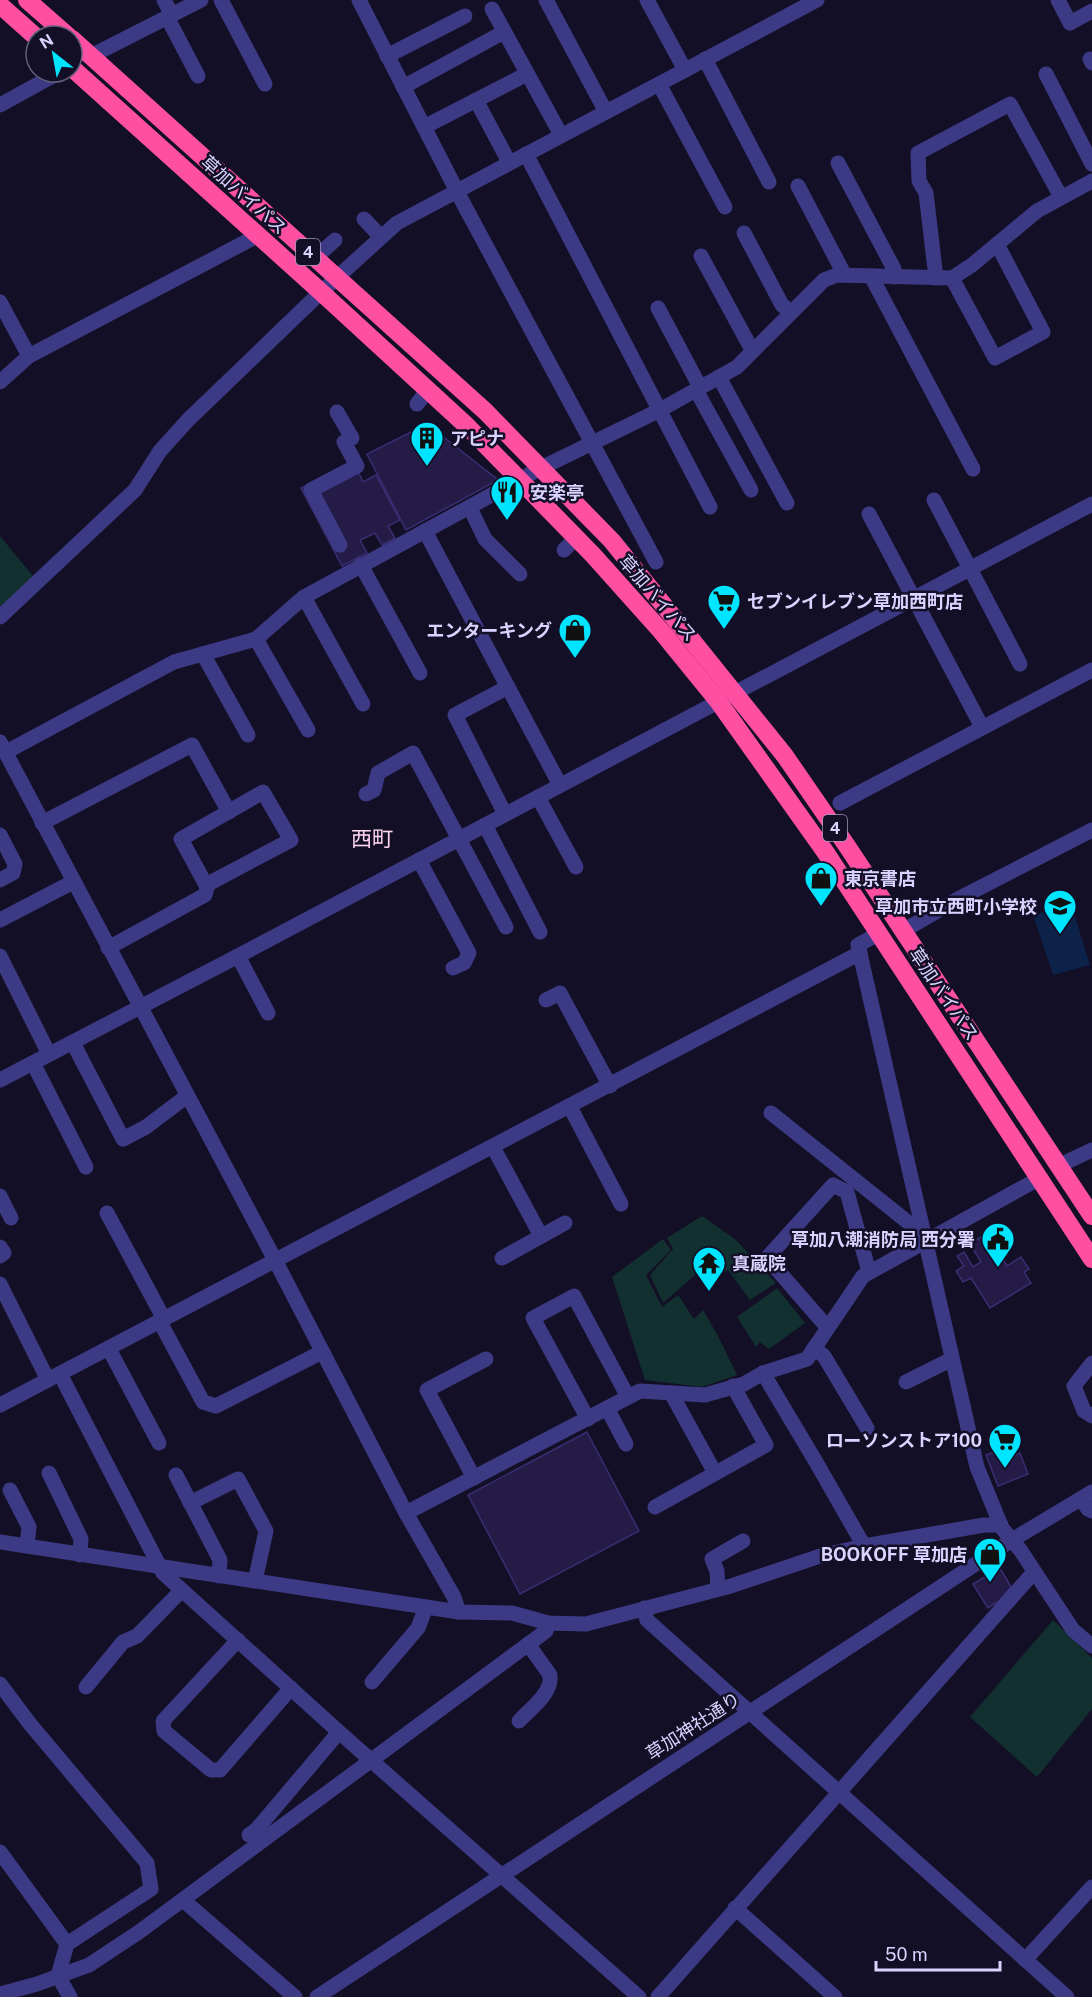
<svg xmlns="http://www.w3.org/2000/svg" width="1092" height="1997" font-family="'Public Sans','Noto Sans JP',sans-serif">
	<rect width="100%" height="100%" fill="#130f26"/>
	<g fill="#12302f">
		<path d="M0 536 33 576 0 607Z"/>
		<path d="M702 1216 735 1239 776 1283 750 1300 728 1270 711 1280 702 1269 663 1303 650 1275 673 1249 667 1238Z"/>
		<path d="M663 1239 671 1250 646 1275 662 1307 678 1295 694 1319 703 1310 718 1336 737 1375 702 1387 645 1380 612 1277Z"/>
		<path d="M777 1288 805 1323 769 1349 760 1342 756 1347 737 1317Z"/>
		<path d="M1053 1620 1092 1658V1709L1037 1777 970 1717Z"/>
	</g>
	<path fill="#0c2248" d="M1071 904 1090 965 1053 975 1033 915Z"/>
	<g fill="#241b47" stroke="#3b2d73" stroke-width="1.5">
		<path d="M427 424 498 480 406 530 367 454Z"/>
		<path d="M347 464 358 471 363 482 376 475 400 520 388 526 395 538 382 545 375 533 360 540 367 553 342 566 301 488Z"/>
		<path d="M987 1233 1007 1266 1021 1257 1029 1269 1024 1272 1031 1283 990 1308 971 1278 963 1282 956 1271 964 1266 957 1256 964 1252 973 1267 981 1262 970 1244Z"/>
		<path d="M587 1432 639 1531 520 1594 468 1495Z"/>
		<path d="M1002 1449 1003 1453 1008 1451 1011 1457 1020 1453 1028 1474 998 1486 986 1455Z"/>
		<path d="M1000 1568 1011 1587 999 1601 988 1608 973 1584Z"/>
	</g>
	<g fill="none" stroke-linecap="round" stroke-linejoin="round">
		<g stroke="#3d3a85" stroke-width="15">
			<path d="M164 0 172 15"/>
			<path d="M221 0 265 84"/>
			<path d="M359 0 462 201 656 562"/>
			<path d="M546 0 606 112"/>
			<path d="M647 0 685 70"/>
			<path d="M1058 0 1070 23 1092 11"/>
			<path d="M492 9 561 135"/>
			<path d="M167 17 198 76"/>
			<path d="M91 56 201 0"/>
			<path d="M387 56 465 16"/>
			<path d="M705 59 769 182"/>
			<path d="M1090 59 1092 63"/>
			<path d="M1046 74 1092 164"/>
			<path d="M659 84 725 207"/>
			<path d="M403 87 504 32"/>
			<path d="M476 100 509 162"/>
			<path d="M0 105 60 72"/>
			<path d="M424 127 527 74"/>
			<path d="M526 154 710 507"/>
			<path d="M838 163 894 269V277"/>
			<path d="M798 186 842 270 843 275"/>
			<path d="M364 219 381 237"/>
			<path d="M744 233 782 305 791 312"/>
			<path d="M701 256 752 350"/>
			<path d="M315 258 335 240"/>
			<path d="M871 276 973 469"/>
			<path d="M936 278 926 193 919 181 918 153 1010 104 1061 197"/>
			<path d="M952 278 995 358 1043 332 997 244"/>
			<path d="M0 302 29 356"/>
			<path d="M658 308 700 387"/>
			<path d="M719 377 787 503"/>
			<path d="M0 382 29 356 257 236"/>
			<path d="M696 390 751 490"/>
			<path d="M417 404 428 390"/>
			<path d="M337 412 352 438"/>
			<path d="M934 500 1020 664"/>
			<path d="M470 508 485 539 520 574"/>
			<path d="M869 514 982 727"/>
			<path d="M425 531 560 785"/>
			<path d="M340 545 311 490 357 466 344 442"/>
			<path d="M564 550 576 538"/>
			<path d="M361 565 420 673"/>
			<path d="M304 597 363 704"/>
			<path d="M0 617 135 490 160 451 188 420 321 292 397 223 817 0"/>
			<path d="M256 639 308 730"/>
			<path d="M203 654 248 735"/>
			<path d="M0 742 275 1260 406 1513 454 1597 459 1612"/>
			<path d="M6 752 174 662 256 639 304 597 541 468 660 410 737 367 824 280 837 275 952 278 972 265 1037 211 1092 181"/>
			<path d="M366 794 374 790 378 773 413 753 506 927"/>
			<path d="M538 797 576 867"/>
			<path d="M840 803 1092 670"/>
			<path d="M505 814 455 715 508 687"/>
			<path d="M42 823 192 745 229 812"/>
			<path d="M485 825 540 932"/>
			<path d="M0 835 15 864 13 873 0 880"/>
			<path d="M419 860 469 953 464 963 453 968"/>
			<path d="M0 920 73 882"/>
			<path d="M903 931 956 900 1092 830"/>
			<path d="M878 934 858 945 977 1467 1002 1528 1021 1551 1073 1630 1092 1646"/>
			<path d="M108 948 205 895 207 888 206 885 181 839 263 792 291 840 206 885"/>
			<path d="M0 956 49 1054"/>
			<path d="M238 956 268 1013"/>
			<path d="M546 1000 560 993 610 1086"/>
			<path d="M73 1043 123 1139 146 1127 187 1096"/>
			<path d="M33 1063 86 1167"/>
			<path d="M0 1080 238 956 1092 504"/>
			<path d="M570 1107 621 1204"/>
			<path d="M771 1113 924 1235"/>
			<path d="M493 1147 541 1236"/>
			<path d="M1058 1166 1092 1150"/>
			<path d="M0 1196 11 1218"/>
			<path d="M107 1213 164 1319"/>
			<path d="M0 1247 4 1253 0 1256"/>
			<path d="M502 1258 565 1223"/>
			<path d="M0 1284 48 1380"/>
			<path d="M160 1322 203 1402 216 1406 322 1352"/>
			<path d="M827 1327 767 1258 833 1185 847 1192 869 1272"/>
			<path d="M814 1348 824 1356 867 1428"/>
			<path d="M109 1349 159 1443"/>
			<path d="M1092 1363 1074 1386 1084 1411 1092 1416"/>
			<path d="M763 1373 816 1462 864 1546"/>
			<path d="M60 1374 163 1573 339 1732 639 1997"/>
			<path d="M906 1382 952 1359"/>
			<path d="M671 1393 715 1473"/>
			<path d="M0 1405 860 953"/>
			<path d="M607 1408 626 1444"/>
			<path d="M588 1419 533 1318 574 1296 628 1397"/>
			<path d="M49 1473 81 1539 80 1555"/>
			<path d="M176 1475 220 1560 219 1576"/>
			<path d="M474 1478 427 1390 486 1359"/>
			<path d="M10 1490 29 1527 27 1546"/>
			<path d="M1081 1499 1088 1509 1092 1511"/>
			<path d="M190 1503 238 1479 266 1531 255 1581"/>
			<path d="M655 1507 766 1445 733 1386"/>
			<path d="M406 1513 640 1391 705 1395 744 1384 763 1373 807 1359 863 1276 1040 1178"/>
			<path d="M0 1542 459 1612 512 1613 548 1623 586 1624 731 1586 820 1556 864 1546 984 1525H1001"/>
			<path d="M718 1589 717 1571 712 1559 743 1541"/>
			<path d="M644 1608 647 1620 1067 1997"/>
			<path d="M238 1640 163 1721 164 1731 211 1770H220L291 1688"/>
			<path d="M372 1682 418 1628 426 1607"/>
			<path d="M0 1684 30 1724 147 1863 151 1889 67 1944 58 1976 70 1997"/>
			<path d="M86 1687 123 1642 137 1636 181 1591"/>
			<path d="M519 1721C530 1709 553 1693 550 1675L528 1644"/>
			<path d="M249 1835 257 1829 339 1732"/>
			<path d="M0 1852 67 1944"/>
			<path d="M183 1900 295 1997"/>
			<path d="M735 1908 835 1997"/>
			<path d="M1025 1960 1092 1887"/>
			<path d="M0 1994 37 1984 89 1965 139 1932 546 1631 548 1623"/>
			<path d="M317 1997 1012 1540 1092 1492"/>
			<path d="M658 1997 1034 1572"/>
		</g>
		<g stroke="#ff4fa3" stroke-width="18">
			<path d="M27 0 68 36"/>
			<path d="M0 5 36 37"/>
			<path d="M72 39 485 411 612 541 785 756 847 846 1092 1216"/>
			<path d="M72 68 321 292 467 426 593 555 661 631 718 701 826 853 1092 1259"/>
		</g>
	</g>
	<defs>
		<symbol id="building-pin" viewBox="-11 -11 22 30"><path d="M0 17L-7.5 6A9.5 9.5 0 1 1 7.5 6Z" fill="#00e5ff" stroke="#130f26"/><path d="M-4-6H4V6H1V3H-1V6H-4ZM-2.5-4.3h1.7v1.8h-1.7ZM.8-4.3h1.7v1.8H.8ZM-2.5-1h1.7V.8h-1.7ZM.8-1h1.7V.8H.8Z" fill="#111"/></symbol>
		<symbol id="restaurant-pin" viewBox="-11 -11 22 30"><path d="M0 17L-7.5 6A9.5 9.5 0 1 1 7.5 6Z" fill="#00e5ff" stroke="#130f26"/><path d="M-5-6h1v4h1v-4h1v4h1v-4h1v5L-1.5 .5V6h-2V.5L-5-1ZM5-6V6H3V1.5H1.5Q1.5-4 5-6Z" fill="#111"/></symbol>
		<symbol id="supermarket-pin" viewBox="-11 -11 22 30"><path d="M0 17L-7.5 6A9.5 9.5 0 1 1 7.5 6Z" fill="#00e5ff" stroke="#130f26"/><path d="M-6-5.5h2.5l.6 2H6L4.5 2H-2.5L-4.4-4H-6ZM-1.5 3.2a1.3 1.3 0 1 0 .1 0ZM3 3.2a1.3 1.3 0 1 0 .1 0Z" fill="#111"/></symbol>
		<symbol id="shop-pin" viewBox="-11 -11 22 30"><path d="M0 17L-7.5 6A9.5 9.5 0 1 1 7.5 6Z" fill="#00e5ff" stroke="#130f26"/><path d="M-5-2.5h2.3a2.7 3.5 0 0 1 5.4 0H5L5.5 6h-11ZM-1.5-2.5h3a1.5 2.3 0 0 0-3 0Z" fill="#111"/></symbol>
		<symbol id="school-pin" viewBox="-11 -11 22 30"><path d="M0 17L-7.5 6A9.5 9.5 0 1 1 7.5 6Z" fill="#00e5ff" stroke="#130f26"/><path d="M0-5L7-2L0 1L-7-2ZM-4 1L0 2.5L4 1V4Q0 6-4 4Z" fill="#111"/></symbol>
		<symbol id="civic-pin" viewBox="-11 -11 22 30"><path d="M0 17L-7.5 6A9.5 9.5 0 1 1 7.5 6Z" fill="#00e5ff" stroke="#130f26"/><path d="M-.6-6.5H3V-4.5H.6V-3L4-1V1h2V6H-6V1h2V-1L-.6-3ZM-1.2 2.5V6h2.4V2.5Z" fill="#111"/></symbol>
		<symbol id="temple-pin" viewBox="-11 -11 22 30"><path d="M0 17L-7.5 6A9.5 9.5 0 1 1 7.5 6Z" fill="#00e5ff" stroke="#130f26"/><path d="M0-6L5-2H3V0L6.5 2.5H4V6H1.5V3h-3V6H-4V2.5H-6.5L-3 0V-2H-5Z" fill="#111"/></symbol>
	</defs>
	<g fill-rule="evenodd">
		<use href="#building-pin" x="408" y="419" width="38" height="52"/>
		<use href="#restaurant-pin" x="488" y="473" width="38" height="52"/>
		<use href="#supermarket-pin" x="705" y="582" width="38" height="52"/>
		<use href="#shop-pin" x="556" y="611" width="38" height="52"/>
		<use href="#shop-pin" x="802" y="859" width="38" height="52"/>
		<use href="#school-pin" x="1041" y="887" width="38" height="52"/>
		<use href="#civic-pin" x="979" y="1220" width="38" height="52"/>
		<use href="#temple-pin" x="690" y="1244" width="38" height="52"/>
		<use href="#supermarket-pin" x="986" y="1421" width="38" height="52"/>
		<use href="#shop-pin" x="971" y="1535" width="38" height="52"/>
	</g>
	<g text-anchor="middle" dominant-baseline="central" stroke-width="5" stroke-linejoin="round" paint-order="stroke">
		<g fill="#130f26" stroke="#9e99be" stroke-width="1.5">
			<rect x="296" y="239" width="24" height="26" rx="4.5"/>
			<rect x="823" y="815" width="24" height="26" rx="4.5"/>
		</g>
		<g font-size="16" font-weight="bold" fill="#d9d4ff">
			<text x="308" y="252">4</text>
			<text x="835" y="828">4</text>
		</g>
		<g font-size="18" fill="#d9d4ff" stroke="#130f26">
			<text transform="translate(244 195) rotate(42)">草加バイパス</text>
			<text transform="translate(658 598) rotate(49)">草加バイパス</text>
			<text transform="translate(944 994) rotate(56)">草加バイパス</text>
			<text transform="translate(693 1726) rotate(-33)">草加神社通り</text>
		</g>
		<g font-size="18" font-weight="bold" fill="#d9d4ff" stroke="#130f26" text-anchor="start">
			<text x="450" y="438">アピナ</text>
			<text x="530" y="492">安楽亭</text>
			<text x="747" y="601">セブンイレブン草加西町店</text>
			<text x="552" y="630" text-anchor="end">エンターキング</text>
			<text x="844" y="878">東京書店</text>
			<text x="1037" y="906" text-anchor="end">草加市立西町小学校</text>
			<text x="975" y="1239" text-anchor="end">草加八潮消防局 西分署</text>
			<text x="732" y="1263">真蔵院</text>
			<text x="982" y="1440" text-anchor="end">ローソンストア100</text>
			<text x="967" y="1554" text-anchor="end">BOOKOFF 草加店</text>
		</g>
		<g font-size="21" fill="#ffd6f0" stroke="#130f26">
			<text x="372" y="838">西町</text>
		</g>
	</g>
	<g transform="translate(54 54) rotate(329)"><circle r="28" fill="#130f26" stroke="#625e7d" stroke-width="1.5"/>
	<path d="M0-4.5L10 22L0 15L-10 22Z" fill="#00e5ff"/>
	<text y="-9" font-size="16" font-weight="bold" text-anchor="middle" fill="#d9d4ff">N</text>
	</g>
	<path d="M876 1961v9h124v-9" fill="none" stroke="#d9d4ff" stroke-width="3"/>
	<text x="885" y="1961" font-size="18" fill="#d9d4ff" stroke="#130f26" stroke-width="4.5" paint-order="stroke">50 m</text>
</svg>
